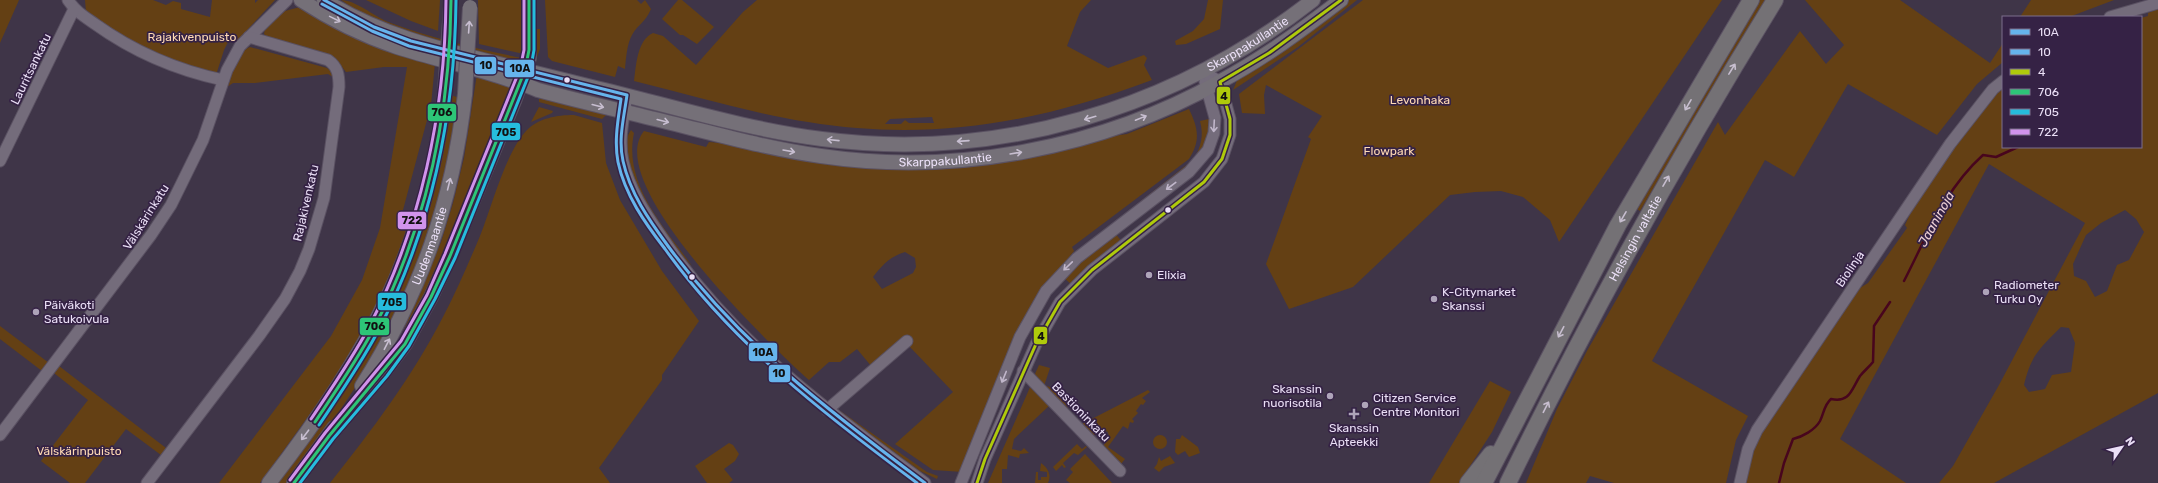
<svg xmlns="http://www.w3.org/2000/svg" width="2158" height="483" font-family="Rubik,sans-serif">
	<rect width="100%" height="100%" fill="#3f3548"/>
	<g fill="#644014" fill-rule="evenodd">
		<path d="M0 0H19L0 43Z"/>
		<path d="M85 0H153L166 5 173 1 181 3V9L210 17 212 0H255V3L258 0H275L236 42 232 38 233 32 224 50 217 72 214 73C167 64 125 39 86 12Z"/>
		<path d="M341 0C355 0 374 16 388 22 431 38 477 49 522 58L518 62 429 41 362 14Z"/>
		<path d="M366 0H440L438 31 411 21Z"/>
		<path d="M478 0H524V54L479 44Z"/>
		<path d="M545 0H637L641 4 645 0 651 9C645 23 638 24 632 35 627 44 626 58 625 69L618 66 615 77 552 61 548 57Z"/>
		<path d="M678 0H682L714 27 697 44 683 35H680L662 19Z"/>
		<path d="M757 0H1091L1080 12 1067 46 1108 68 1144 55 1147 58 1144 65 1152 80C1037 123 930 142 808 122 750 113 692 95 634 81 636 66 637 40 653 33L663 36 696 65 743 12ZM932 117 934 123H909L905 120 901 124H885L890 119Z"/>
		<path d="M1208 0H1223L1220 29 1186 44 1176 45 1175 41 1193 31 1204 19Z"/>
		<path d="M1348 0H1357L1298 47 1233 90 1238 78 1286 47Z"/>
		<path d="M1363 0H1722L1559 242 1550 220 1523 197 1501 191 1475 192 1450 195 1353 287 1289 309 1266 264 1311 139 1308 137 1322 116 1266 85 1264 95 1265 114 1242 113 1239 94Z"/>
		<path d="M1759 0H1767L1640 211 1637 209 1653 179Z"/>
		<path d="M1805 0H1900L1990 63 2003 43V62L1977 84 1937 135 1848 84 1794 177 1765 160 1652 361 1748 416 1736 440 1726 483H1614L1590 476 1586 483H1526L1557 409 1587 351 1718 122 1725 135 1800 31 1826 64 1844 45Z"/>
		<path d="M2031 0H2114L2069 17H2020Z"/>
		<path d="M300 7 435 63 431 105 403 210 407 232 386 286 362 334 333 382 260 483H219L331 336 362 280 380 228 407 67H384L346 72 339 63 267 37 264 34 265 28 285 11Z"/>
		<path d="M2158 9V393L1994 483H1939L1953 466 1999 385 2085 223 1989 164 1840 439 1906 483H1746L1752 451 1757 441 1860 288 1868 283 1907 228 1905 225 1912 210 1964 132 2001 89 2003 87V147H2141V18L2148 16V13ZM2125 210 2136 219 2144 232 2129 260 2117 265 2107 291 2095 297 2086 281 2074 276 2073 264 2086 235 2101 223ZM2061 327 2069 328 2075 343 2071 372 2052 375 2045 389 2029 392 2024 385C2031 355 2040 348 2061 327Z"/>
		<path d="M536 29H540V49L537 57 534 49Z"/>
		<path d="M250 47 327 68 332 72 333 77 328 74 255 83H233L227 87C231 76 238 51 250 47Z"/>
		<path d="M477 74 513 87 428 293 399 341 441 242 453 203 464 158Z"/>
		<path d="M451 95 459 98 448 170 412 282 360 380 333 421 288 483H276C305 443 336 404 361 362 411 280 439 189 451 95Z"/>
		<path d="M539 99H546L603 113 606 115 602 119 539 102Z"/>
		<path d="M539 107 553 111 552 113 531 122Z"/>
		<path d="M1189 109C1198 128 1201 140 1189 159L1072 247 1074 251 1044 289 963 472 933 470 895 444 953 392 909 346 872 367 857 349 840 362H829L809 380C772 347 601 183 644 131L706 147 709 142 731 144 901 167 1127 134ZM905 252 915 258 916 267 913 273 882 289 873 277C882 265 891 256 905 252Z"/>
		<path d="M574 115 602 123 606 163 620 200 662 271 699 321 662 375V380L599 468 610 483H330C372 430 413 376 444 315 457 290 469 262 480 236 492 206 505 154 526 131 538 118 557 115 574 115Z"/>
		<path d="M1209 119V137L1196 162 1128 216 1126 213 1194 159C1201 146 1204 136 1200 121Z"/>
		<path d="M631 130 634 133C623 184 665 228 692 266 670 245 608 160 631 130Z"/>
		<path d="M1115 233 1122 242 1071 284 1063 277Z"/>
		<path d="M0 326 49 363 42 371 0 339Z"/>
		<path d="M1039 365 1050 368 1044 386 1035 374Z"/>
		<path d="M59 366 166 448 161 455 126 429 85 483H70L41 461 88 400 54 373Z"/>
		<path d="M1490 381 1511 392 1492 432 1459 483H1429Z"/>
		<path d="M1031 385 1051 404 1014 439 1012 449 1021 451 1024 448 1029 453 1020 454 1019 458 1008 455 1007 469H1002V483H1005H988Z"/>
		<path d="M1047 386 1061 391 1060 394 1071 414 1048 391Z"/>
		<path d="M1148 390 1150 392 1142 398 1146 401 1143 405 1141 404 1136 411 1138 413 1132 419 1134 421 1133 423 1130 422 1128 429 1123 426 1108 447 1125 459 1121 464 1103 446 1110 437 1107 431 1102 434 1093 435 1082 424Z"/>
		<path d="M839 410 927 472 938 476 937 479 920 471 838 411Z"/>
		<path d="M1182 435 1198 447 1200 453 1189 457 1185 451 1178 455 1175 452 1176 439H1180Z"/>
		<circle cx="1160" cy="442" r="7"/>
		<path d="M729 443 733 445 739 454 735 461 724 469 733 480 729 483H707L695 466Z"/>
		<path d="M1077 444 1082 449 1086 446 1087 447 1078 455 1074 453 1063 463 1066 467 1064 468 1062 465 1056 471 1053 467Z"/>
		<path d="M1085 454 1112 483H1070L1066 480 1073 472 1070 469Z"/>
		<path d="M1170 456 1175 463 1164 467 1159 472 1154 468 1157 464 1159 457 1161 461Z"/>
		<path d="M1041 463C1048 468 1052 475 1048 483H1035L1036 472H1038V480H1041V477H1047V472L1040 471Z"/>
	</g>
	<g fill="none" stroke-linecap="round" stroke-linejoin="round">
		<g stroke="#48051d" stroke-width="2.5">
			<path d="M1904 281C1927 236 1945 189 1983 155L1996 157 2018 147"/>
			<path d="M1779 483 1784 463 1793 439C1802 437 1815 430 1820 421 1824 413 1824 405 1831 399 1850 403 1851 390 1860 376 1864 371 1869 367 1873 362L1874 326 1890 302"/>
		</g>
		<defs>
			<g id="minor">
				<path d="M68 0C75 11 85 17 95 24 134 52 176 70 223 80"/>
				<path d="M2110 17 2158 3"/>
				<path d="M627 95C624 117 618 139 623 161 629 189 645 213 661 236 732 342 825 408 925 483"/>
				<path d="M0 161 74 9"/>
				<path d="M1023 371 1120 471"/>
				<path d="M827 410 907 341"/>
				<path d="M0 435 151 235 171 205 203 140 227 70 240 46 287 0"/>
				<path d="M147 483 259 336 285 299 300 271 309 249 324 198 339 87C339 75 338 67 328 60L249 37"/>
				<path d="M961 483 1020 337 1046 291 1077 258 1189 172 1208 150 1214 133 1215 118 1205 82"/>
				<path d="M977 483 985 459 1036 344 1060 302 1092 270 1204 182 1222 159 1230 135V119L1220 82 1204 72"/>
				<path d="M1740 483 1748 449 1757 430 1950 144 1993 89 2003 81"/>
			</g>
			<g id="major">
				<path id="s1" d="M301 0C330 19 364 36 397 47 444 62 492 71 538 90 582 102 627 112 671 123 720 135 770 149 821 156 956 176 1102 148 1221 81 1264 58 1302 30 1341 0"/>
				<path id="s2" d="M324 0C376 33 435 48 495 63 527 71 560 79 592 87 668 105 744 129 822 139 998 162 1174 109 1313 0"/>
				<path id="s3" d="M362 386C420 294 453 202 465 94"/>
				<path d="M329 436 383 373 405 344 431 297 450 256 514 101 529 58V0"/>
				<path d="M269 483C366 358 426 252 445 92"/>
				<path d="M294 483 334 428"/>
			</g>
			<g id="highway">
				<path d="M1468 483 1491 454"/>
				<path d="M1484 483 1618 225 1751 0"/>
				<path id="s4" d="M1508 483C1589 317 1678 157 1775 0"/>
			</g>
		</defs>
		<use href="#minor" stroke="#5a5162" stroke-width="13"/>
		<use href="#major" stroke="#5a5162" stroke-width="16"/>
		<use href="#highway" stroke="#5a5162" stroke-width="18"/>
		<use href="#minor" stroke="#746c7b" stroke-width="11"/>
		<use href="#major" stroke="#757078" stroke-width="14"/>
		<use href="#highway" stroke="#747175" stroke-width="16"/>
		<defs>
			<g id="major-bridge">
				<path d="M445 92 451 6"/>
				<path d="M465 94 470 7"/>
			</g>
		</defs>
		<use href="#major-bridge" stroke="#5a5162" stroke-width="16" stroke-linecap="butt"/>
		<use href="#major-bridge" stroke="#757078" stroke-width="14"/>
		<defs>
			<path id="bus-1" d="M324 0 374 27 411 41 627 95C624 117 618 139 623 161 630 193 649 220 668 246 739 343 830 412 925 483"/>
			<path id="bus-2" d="M322 4 372 31 409 46 621 99C618 120 614 141 618 162 625 195 645 223 665 249 733 344 824 414 917 483"/>
			<path id="bus-3" d="M977 483 985 459 1036 344 1060 302 1092 270 1204 182 1222 159 1230 135V119L1220 82 1269 53 1341 0"/>
			<g id="bus-4">
				<path d="M315 422C335 392 356 362 373 330 426 228 450 114 451 0"/>
				<path d="M294 483 329 436 405 344 431 297 450 256 525 70 529 50V0"/>
			</g>
			<g id="bus-5">
				<path d="M319 425C339 395 360 365 377 333 431 231 455 115 456 0"/>
				<path d="M300 483 333 439 387 376 409 346 435 299 455 258 530 72 534 50V0"/>
			</g>
			<g id="bus-6">
				<path d="M311 419C331 389 352 359 369 327 421 226 445 113 446 0"/>
				<path d="M290 480 325 433 401 341 427 295 445 254 520 69 524 50V0"/>
			</g>
		</defs>
		<use href="#bus-1" stroke="#352245" stroke-width="6"/>
		<use href="#bus-2" stroke="#352245" stroke-width="6"/>
		<use href="#bus-3" stroke="#352245" stroke-width="6"/>
		<use href="#bus-4" stroke="#352245" stroke-width="6"/>
		<use href="#bus-5" stroke="#352245" stroke-width="6"/>
		<use href="#bus-6" stroke="#352245" stroke-width="6"/>
		<use href="#bus-1" stroke="#66b4ec" stroke-width="3"/>
		<use href="#bus-2" stroke="#66b4ec" stroke-width="3"/>
		<use href="#bus-3" stroke="#afca0b" stroke-width="3"/>
		<use href="#bus-4" stroke="#2dc577" stroke-width="3"/>
		<use href="#bus-5" stroke="#26bcdd" stroke-width="3"/>
		<use href="#bus-6" stroke="#d193ec" stroke-width="3"/>
	</g>
	<defs><path id="oneway-shaft" d="M-6 0H5M1.5-3L5.5 0L1.5 3" fill="none" stroke-width="1.6" stroke-linecap="round" stroke-linejoin="round"/></defs>
	<g stroke="#c7bed0">
		<use href="#oneway-shaft" transform="translate(335 19) rotate(26)"/>
		<use href="#oneway-shaft" transform="translate(469 27) rotate(-86)"/>
		<use href="#oneway-shaft" transform="translate(598 106) rotate(14)"/>
		<use href="#oneway-shaft" transform="translate(1090 118) rotate(164)"/>
		<use href="#oneway-shaft" transform="translate(1141 118) rotate(-22)"/>
		<use href="#oneway-shaft" transform="translate(663 121) rotate(14)"/>
		<use href="#oneway-shaft" transform="translate(833 140) rotate(-174)"/>
		<use href="#oneway-shaft" transform="translate(963 141) rotate(176)"/>
		<use href="#oneway-shaft" transform="translate(789 151) rotate(10)"/>
		<use href="#oneway-shaft" transform="translate(1016 153) rotate(-9)"/>
		<use href="#oneway-shaft" transform="translate(449 184) rotate(-76)"/>
		<use href="#oneway-shaft" transform="translate(387 344) rotate(-63)"/>
		<use href="#oneway-shaft" transform="translate(305 435) rotate(127)"/>
	</g>
	<g stroke="#c7becf">
		<use href="#oneway-shaft" transform="translate(1732 69) rotate(-58)"/>
		<use href="#oneway-shaft" transform="translate(1688 105) rotate(120)"/>
		<use href="#oneway-shaft" transform="translate(1666 181) rotate(-60)"/>
		<use href="#oneway-shaft" transform="translate(1623 217) rotate(120)"/>
		<use href="#oneway-shaft" transform="translate(1561 332) rotate(118)"/>
		<use href="#oneway-shaft" transform="translate(1546 407) rotate(-63)"/>
	</g>
	<g stroke="#c1b7cb">
		<use href="#oneway-shaft" transform="translate(1214 126) rotate(93)"/>
		<use href="#oneway-shaft" transform="translate(1171 186) rotate(143)"/>
		<use href="#oneway-shaft" transform="translate(1068 266) rotate(136)"/>
		<use href="#oneway-shaft" transform="translate(1004 377) rotate(112)"/>
	</g>
	<g fill="#eadff6" stroke="#352245" stroke-width="1.5">
		<circle cx="567" cy="80" r="3.5"/>
		<circle cx="1168" cy="210" r="3.5"/>
		<circle cx="692" cy="277" r="3.5"/>
	</g>
	<g fill="#aea4b9" stroke="#352245" stroke-width="1.5">
		<circle cx="1149" cy="275" r="4"/>
		<circle cx="1986" cy="292" r="4"/>
		<circle cx="1434" cy="299" r="4"/>
		<circle cx="36" cy="312" r="4"/>
		<circle cx="1330" cy="396" r="4"/>
		<circle cx="1365" cy="405" r="4"/>
		<path d="M1352 408h4v4h4v4h-4v4h-4v-4h-4v-4h4z"/>
	</g>
	<g text-anchor="middle" dominant-baseline="central" stroke-width="3.5" stroke-linejoin="round" paint-order="stroke">
		<g font-size="12" fill="#ffdab4" stroke="#352245">
			<text x="192" y="37">Rajakivenpuisto</text>
			<text x="1420" y="100">Levonhaka</text>
			<text x="1389" y="151">Flowpark</text>
			<text x="79" y="451">Välskärinpuisto</text>
		</g>
		<g font-size="12" fill="#eadff6" stroke="#352245">
			<text stroke="none"><textPath href="#s2" startOffset="964">Skarppakullantie</textPath></text>
			<text transform="translate(31 69) rotate(-64)">Lauritsankatu</text>
			<text stroke="none"><textPath href="#s1" startOffset="670">Skarppakullantie</textPath></text>
			<text transform="translate(306 203) rotate(-77)">Rajakivenkatu</text>
			<text transform="translate(146 217) rotate(-58)">Välskärinkatu</text>
			<text stroke="none"><textPath href="#s4" startOffset="276">Helsingin valtatie</textPath></text>
			<text stroke="none"><textPath href="#s3" startOffset="156">Uudenmaantie</textPath></text>
			<text transform="translate(1850 269) rotate(-56)">Biolinja</text>
			<text transform="translate(1081 412) rotate(46)">Bastioninkatu</text>
		</g>
		<g font-size="12" fill="#eadff6" stroke="#352245" text-anchor="start">
			<text x="1157" y="275">Elixia</text>
			<text x="1994" y="285">Radiometer<tspan x="1994" dy="14">Turku Oy</tspan></text>
			<text x="1442" y="292">K-Citymarket<tspan x="1442" dy="14">Skanssi</tspan></text>
			<text x="44" y="305">Päiväkoti<tspan x="44" dy="14">Satukoivula</tspan></text>
			<text x="1322" y="389" text-anchor="end">Skanssin<tspan x="1322" dy="14">nuorisotila</tspan></text>
			<text x="1373" y="398">Citizen Service<tspan x="1373" dy="14">Centre Monitori</tspan></text>
			<text x="1354" y="428" text-anchor="middle">Skanssin<tspan x="1354" dy="14">Apteekki</tspan></text>
		</g>
		<g font-size="13" font-style="italic" fill="#eed1d5" stroke="#352245">
			<text transform="translate(1936 219) rotate(-61)">Jaaninoja</text>
		</g>
	</g>
	<g stroke="#352245" stroke-width="1.5">
		<rect x="474" y="56" width="23" height="19" rx="4" fill="#66b4ec"/>
		<rect x="504" y="59" width="31" height="19" rx="4" fill="#66b4ec"/>
		<rect x="1216" y="86" width="15" height="19" rx="4" fill="#afca0b"/>
		<rect x="427" y="103" width="30" height="19" rx="4" fill="#2dc577"/>
		<rect x="491" y="122" width="30" height="19" rx="4" fill="#26bcdd"/>
		<rect x="397" y="211" width="30" height="19" rx="4" fill="#d193ec"/>
		<rect x="377" y="292" width="30" height="19" rx="4" fill="#26bcdd"/>
		<rect x="359" y="317" width="31" height="19" rx="4" fill="#2dc577"/>
		<rect x="1033" y="326" width="15" height="19" rx="4" fill="#afca0b"/>
		<rect x="748" y="342" width="30" height="20" rx="4" fill="#66b4ec"/>
		<rect x="768" y="364" width="23" height="19" rx="4" fill="#66b4ec"/>
	</g>
	<g font-size="11" text-anchor="middle" font-weight="bold" fill="#111">
		<text x="486" y="69">10</text>
		<text x="520" y="72">10A</text>
		<text x="1224" y="100">4</text>
		<text x="442" y="116">706</text>
		<text x="506" y="136">705</text>
		<text x="412" y="224">722</text>
		<text x="392" y="306">705</text>
		<text x="375" y="330">706</text>
		<text x="1041" y="340">4</text>
		<text x="763" y="356">10A</text>
		<text x="779" y="377">10</text>
	</g>
	<rect x="2002" y="16" width="140" height="132" fill="#352245" stroke="#7d6e8c"/>
	<rect x="2010" y="29" width="20" height="6" fill="#66b4ec" stroke="#7d6e8c"/>
	<text x="2038" y="36" font-size="12" fill="#eadff6">10A</text>
	<rect x="2010" y="49" width="20" height="6" fill="#66b4ec" stroke="#7d6e8c"/>
	<text x="2038" y="56" font-size="12" fill="#eadff6">10</text>
	<rect x="2010" y="69" width="20" height="6" fill="#afca0b" stroke="#7d6e8c"/>
	<text x="2038" y="76" font-size="12" fill="#eadff6">4</text>
	<rect x="2010" y="89" width="20" height="6" fill="#2dc577" stroke="#7d6e8c"/>
	<text x="2038" y="96" font-size="12" fill="#eadff6">706</text>
	<rect x="2010" y="109" width="20" height="6" fill="#26bcdd" stroke="#7d6e8c"/>
	<text x="2038" y="116" font-size="12" fill="#eadff6">705</text>
	<rect x="2010" y="129" width="20" height="6" fill="#d193ec" stroke="#7d6e8c"/>
	<text x="2038" y="136" font-size="12" fill="#eadff6">722</text>
	<g transform="translate(2122 447) rotate(56)" stroke="#352245" stroke-width="3" paint-order="stroke">
	<path d="M0-3L7 15L0 10L-7 15Z" fill="#eadff6"/>
	<text y="-6" font-size="11" font-weight="bold" text-anchor="middle" fill="#eadff6">N</text>
	</g>
</svg>
